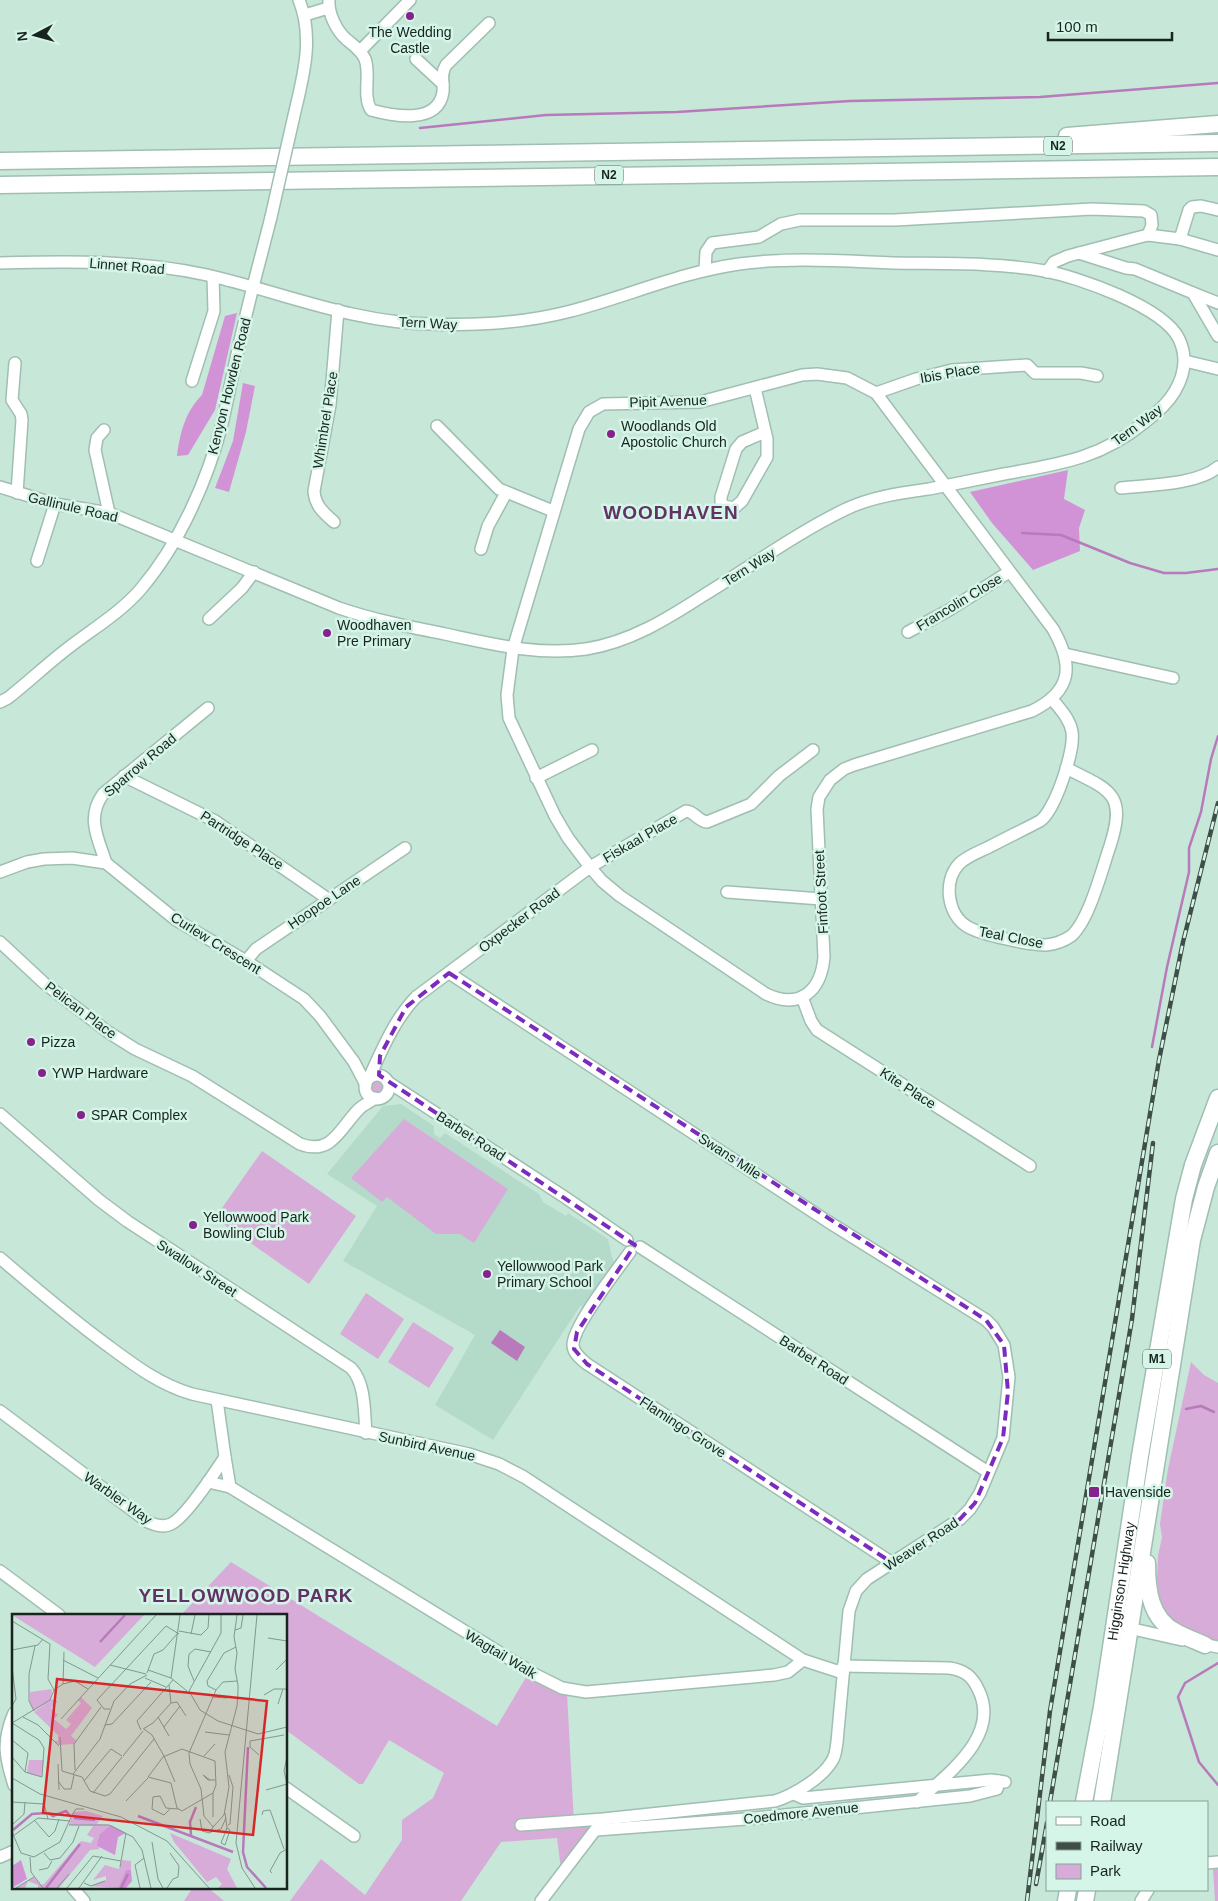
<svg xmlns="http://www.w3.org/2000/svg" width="1218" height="1901" font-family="Arial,sans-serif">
	<rect width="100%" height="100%" fill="#c7e7d9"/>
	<path fill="#b4dbca" d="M401 1104 434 1126V1134L440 1138 445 1133 539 1194 543 1202 566 1216 568 1213 608 1239 612 1257 615 1264 585 1308 580 1306 493 1440 435 1405 475 1335 343 1261 377 1206 327 1174 383 1106Z"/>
	<g fill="#d7acd9">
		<circle cx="378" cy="1087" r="8"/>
		<path d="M404 1119 508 1189 474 1243 460 1234H436L387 1197 382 1202 351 1178Z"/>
		<path d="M262 1151 356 1216 309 1284 215 1218Z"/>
		<path d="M366 1293 404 1319 378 1359 340 1334Z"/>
		<path d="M413 1322 454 1348 429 1388 388 1362Z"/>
		<path d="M1191 1362 1204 1375 1218 1383V1646L1163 1621 1157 1580 1158 1556 1162 1537 1160 1524 1168 1469Z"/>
		<path d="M231 1562 497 1726 528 1674 567 1693 574 1823 593 1824 561 1869 557 1838 501 1842 461 1901H290L321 1859 365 1895 402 1840V1820L433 1798 444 1773 389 1740 363 1784H359L286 1730V1615H181Z"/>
		<path d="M1213 1869H1218V1901H1215Z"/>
		<path d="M193 1887H207L224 1901H184Z"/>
	</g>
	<g fill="#d293d6">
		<path d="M237 313 215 410 188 455 177 456C180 433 185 412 202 395L225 316Z"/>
		<path d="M243 383 255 386 246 432 229 492 215 488 233 441Z"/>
		<path d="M1068 470 1064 499 1085 510 1079 528 1080 551 1033 570 992 523 970 492Z"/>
	</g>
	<path fill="#b87abb" d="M500 1330 525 1347 517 1361 491 1343Z"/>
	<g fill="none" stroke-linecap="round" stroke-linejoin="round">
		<g stroke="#b87abb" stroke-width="2.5">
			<path d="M420 128 546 115 677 112 850 101 1040 97 1218 83"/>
			<path d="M1022 533 1061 535 1130 563 1164 573H1186L1218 569"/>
			<path d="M1152 1047 1167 967 1189 872V848L1201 812 1211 759 1218 736"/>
			<path d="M1186 1409 1201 1406 1214 1412"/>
			<path d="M1218 1663 1185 1683 1178 1697 1199 1762 1218 1785"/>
		</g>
		<defs>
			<g id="minor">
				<path d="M329 0C328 13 336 30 346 39 353 45 361 50 365 59 371 75 362 95 371 110 393 116 438 125 443 92 444 82 440 75 446 65L489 23"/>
				<path d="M305 15 328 8"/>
				<path d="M360 51 410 0"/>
				<path d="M416 59 443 84"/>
				<path d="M293 120C302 80 315 40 299 0"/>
				<path d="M1180 239 1218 250"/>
				<path d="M1079 253 1126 268 1135 269 1193 293 1218 336"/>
				<path d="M0 263C69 261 139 260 207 275 281 292 354 323 430 324 479 326 525 323 571 311 628 296 682 272 739 264 790 257 842 261 892 263 943 264 995 262 1045 271 1078 277 1164 307 1179 339 1187 356 1185 374 1175 391 1168 403 1157 413 1145 422 1100 459 1059 464 1004 474 979 479 954 484 929 489 900 493 870 497 844 510 795 534 750 567 704 595 667 619 630 642 586 649 538 656 492 644 445 634 410 627 374 620 339 608L109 513 55 504 0 487"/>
				<path d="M705 270 706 252 712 243 759 237 781 224 800 220H895L1092 209 1144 211 1151 215 1152 225 1148 235"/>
				<path d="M1047 272 1054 262 1068 256 1136 238 1148 235 1180 239 1189 210 1192 207 1201 206 1218 210"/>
				<path d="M1193 293 1218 303"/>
				<path d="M1185 361 1218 369"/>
				<path d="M15 363 12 400 21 414 22 420 17 493"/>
				<path d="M817 374 847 378 876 393 1053 629C1074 666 1072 691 1032 711L854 765 844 769 830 780 819 797 817 809 824 957C821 991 800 1010 766 994L620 896 602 881 590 867 568 838 555 816 509 718 507 695 513 649 579 429 589 412 603 404 700 402 802 375Z"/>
				<path d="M192 381 214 311 213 277"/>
				<path d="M755 388 767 439V457L742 501 734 508 724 506 721 502V497L736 449 742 442 765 432"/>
				<path d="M876 393 916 379 952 370 1027 365 1035 373H1081L1097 376"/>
				<path d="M437 426 499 489 553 511"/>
				<path d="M104 430 97 438 95 450 109 513"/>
				<path d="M1121 488C1148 485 1197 485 1218 467"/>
				<path d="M334 522C324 513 315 506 314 491L330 405 338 310"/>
				<path d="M481 549 488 526 506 493"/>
				<path d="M37 561 55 504"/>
				<path d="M209 619 242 588 254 572"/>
				<path d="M908 632 949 610 1009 572"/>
				<path d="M1065 654 1173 678"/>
				<path d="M1052 699C1060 709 1070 719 1072 732 1075 750 1055 811 1040 821 1023 830 1006 838 989 847 979 852 967 856 959 864 943 881 947 915 968 927 982 935 1030 945 1046 945 1055 944 1064 941 1071 936 1089 921 1102 869 1110 846 1127 793 1110 790 1066 768"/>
				<path d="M0 702 8 698C27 683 44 667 63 652 89 631 118 615 140 590 180 543 208 480 223 420 230 388 236 356 244 324 252 288 262 253 271 217"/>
				<path d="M124 776 215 821 328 899"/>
				<path d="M536 778 592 750"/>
				<path d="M106 863C98 838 86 818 103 794L208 708"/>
				<path d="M0 872 27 862 44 859 72 858 106 863 176 920 246 961 304 999 320 1016 354 1062 366 1085"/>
				<path d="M727 892 821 899"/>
				<path d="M0 942 44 983 108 1032 135 1049 192 1076 300 1144C332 1156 340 1128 359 1109 363 1105 370 1102 375 1098"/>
				<path d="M246 961 256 949 405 848"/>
				<path d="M449 973 827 1221 986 1320 993 1327 1004 1345 1009 1377 1003 1438 980 1493 970 1509 960 1519 867 1579 856 1591 849 1611 837 1742C836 1748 836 1755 832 1761 822 1778 794 1795 775 1801L603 1819 521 1825"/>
				<path d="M802 997 811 1021 817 1030 1030 1166"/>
				<circle cx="377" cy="1087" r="12"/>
				<path d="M369 1078C382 1050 394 1020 416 997L590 867 686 811C694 811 698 821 707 822L751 804 779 776 813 750"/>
				<path d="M388 1082 566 1198 627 1240"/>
				<path d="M0 1114 99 1200 127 1221 351 1368C366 1384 364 1412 366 1433"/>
				<path d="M640 1247 988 1472"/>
				<path d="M630 1252C617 1270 573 1326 573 1345 573 1353 581 1359 587 1364L891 1562"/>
				<path d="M0 1258C35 1288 70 1318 107 1345 134 1365 160 1385 192 1394L469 1454 499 1464 524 1477 803 1660 843 1673"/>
				<path d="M0 1411 148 1522C155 1525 163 1528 171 1524 186 1517 215 1472 225 1457L217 1400"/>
				<path d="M225 1457 230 1487"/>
				<path d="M208 1482 230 1487 536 1675 562 1688 586 1692 774 1675 788 1672 803 1660"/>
				<path d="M0 1571 59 1615"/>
				<path d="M1124 1627 1182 1640"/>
				<path d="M1198 1643 1218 1647"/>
				<path d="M843 1666 949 1668C964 1670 972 1676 978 1689 1002 1736 947 1774 917 1802"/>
				<path d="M14 1713C2 1741 5 1757 14 1785"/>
				<path d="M286 1788 354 1836"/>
				<path d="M794 1794 803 1798 991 1780 1005 1782"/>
				<path d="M596 1830 746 1819 970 1796 997 1789 999 1781"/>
				<path d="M0 1857 14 1851"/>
				<path d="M1207 1863 1218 1862"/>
				<path d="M72 1887 84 1901"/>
				<path d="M541 1901 599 1825"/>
				<path d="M1141 1901 1148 1890"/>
			</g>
			<g id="highway">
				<path d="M1067 136 1218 124"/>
				<path d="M0 161 1218 143"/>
				<path d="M0 185 1218 167"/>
				<path d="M1147 1563C1147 1589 1150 1619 1176 1632 1185 1637 1196 1641 1205 1645"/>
				<path id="s1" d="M1084 1802 1102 1707 1140 1456 1184 1199 1193 1165 1218 1098"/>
				<path d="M1102 1802 1192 1240 1206 1187 1218 1153"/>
				<path d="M1066 1901 1068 1890"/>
				<path d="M1085 1901 1087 1890"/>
			</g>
		</defs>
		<use href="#minor" stroke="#a0beb1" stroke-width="14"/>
		<use href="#highway" stroke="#a0beb1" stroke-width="19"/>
		<use href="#minor" stroke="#fff" stroke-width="11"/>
		<use href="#highway" stroke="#fff" stroke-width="16"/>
		<defs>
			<g id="rail">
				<path d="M1050 1802 1132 1319 1153 1143"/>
				<path d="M1036 1884 1047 1823"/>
				<path d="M1027 1901 1050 1711 1159 1060 1183 942 1218 803"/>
			</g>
		</defs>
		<use href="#rail" stroke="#3f4f48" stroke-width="4.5"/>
		<use href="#rail" stroke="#d4f5e7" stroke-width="2.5" stroke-dasharray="8" stroke-linecap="butt"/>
		<defs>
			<path id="minor-bridge" d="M271 217 293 120"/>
		</defs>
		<use href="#minor-bridge" stroke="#a0beb1" stroke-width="14" stroke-linecap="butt"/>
		<use href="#minor-bridge" stroke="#fff" stroke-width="11"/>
	</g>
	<path fill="none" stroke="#7b2cbf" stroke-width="4" stroke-dasharray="10 6" stroke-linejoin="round" d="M449 973 986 1320 1004 1345 1008 1392 1003 1438 975 1503 960 1519 891 1562 587 1364 574 1349 577 1332 635 1245 379 1075 380 1056 406 1007Z"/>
	<g fill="#85228c" stroke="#d4f5e7" stroke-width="2">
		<circle cx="410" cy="16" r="5"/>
		<circle cx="611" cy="434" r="5"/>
		<circle cx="327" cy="633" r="5"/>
		<circle cx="31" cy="1042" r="5"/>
		<circle cx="42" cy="1073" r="5"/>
		<circle cx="81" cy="1115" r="5"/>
		<circle cx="193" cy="1225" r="5"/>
		<circle cx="487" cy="1274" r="5"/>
		<rect x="1088" y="1486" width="12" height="12" rx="2.5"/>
	</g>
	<g text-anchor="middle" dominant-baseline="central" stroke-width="5" stroke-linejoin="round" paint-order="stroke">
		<g fill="#d4f5e7" stroke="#50635b" stroke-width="1">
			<rect x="1044" y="136.5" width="28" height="19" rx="4"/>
			<rect x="595" y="165.5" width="28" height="19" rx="4"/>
			<rect x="1143" y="1349.5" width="28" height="19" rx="4"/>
		</g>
		<g font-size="12" font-weight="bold" fill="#18241f">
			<text x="1058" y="146">N2</text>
			<text x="609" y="175">N2</text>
			<text x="1157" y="1359">M1</text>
		</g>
		<g font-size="14" fill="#18241f" stroke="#d4f5e7" text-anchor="start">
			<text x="410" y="32" text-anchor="middle">The Wedding<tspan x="410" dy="16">Castle</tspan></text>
			<text x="621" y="426">Woodlands Old<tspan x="621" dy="16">Apostolic Church</tspan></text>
			<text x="337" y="625">Woodhaven<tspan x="337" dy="16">Pre Primary</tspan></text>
			<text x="41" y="1042">Pizza</text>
			<text x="52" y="1073">YWP Hardware</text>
			<text x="91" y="1115">SPAR Complex</text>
			<text x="203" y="1217">Yellowwood Park<tspan x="203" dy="16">Bowling Club</tspan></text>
			<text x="497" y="1266">Yellowwood Park<tspan x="497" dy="16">Primary School</tspan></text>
			<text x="1105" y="1492">Havenside</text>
		</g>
		<g font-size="14" fill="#18241f" stroke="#d4f5e7">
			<text transform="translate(127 266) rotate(5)">Linnet Road</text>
			<text transform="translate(428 323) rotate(3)">Tern Way</text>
			<text transform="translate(950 373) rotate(-10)">Ibis Place</text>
			<text transform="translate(229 386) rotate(-76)">Kenyon Howden Road</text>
			<text transform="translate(668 401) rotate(-2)">Pipit Avenue</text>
			<text transform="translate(325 420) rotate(-81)">Whimbrel Place</text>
			<text transform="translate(1137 425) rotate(-37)">Tern Way</text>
			<text transform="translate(73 507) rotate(13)">Gallinule Road</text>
			<text transform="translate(749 567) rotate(-32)">Tern Way</text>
			<text transform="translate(959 602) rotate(-31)">Francolin Close</text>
			<text transform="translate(140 765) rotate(-40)">Sparrow Road</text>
			<text transform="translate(640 838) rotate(-30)">Fiskaal Place</text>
			<text transform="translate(242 840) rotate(33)">Partridge Place</text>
			<text transform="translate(821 892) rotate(-93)">Finfoot Street</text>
			<text transform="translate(324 902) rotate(-34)">Hoopoe Lane</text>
			<text transform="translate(519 920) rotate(-37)">Oxpecker Road</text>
			<text transform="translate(1011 937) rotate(11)">Teal Close</text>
			<text transform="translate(216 943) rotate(32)">Curlew Crescent</text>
			<text transform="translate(81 1010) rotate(37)">Pelican Place</text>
			<text transform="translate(908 1088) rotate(33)">Kite Place</text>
			<text transform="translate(471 1136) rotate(33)">Barbet Road</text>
			<text transform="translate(730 1156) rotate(33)">Swans Mile</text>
			<text transform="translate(197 1268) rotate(33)">Swallow Street</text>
			<text transform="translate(814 1360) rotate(33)">Barbet Road</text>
			<text transform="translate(683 1427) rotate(33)">Flamingo Grove</text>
			<text transform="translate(427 1446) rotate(12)">Sunbird Avenue</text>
			<text transform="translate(118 1498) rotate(35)">Warbler Way</text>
			<text transform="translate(921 1544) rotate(-33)">Weaver Road</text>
			<text stroke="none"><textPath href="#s1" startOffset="224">Higginson Highway</textPath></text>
			<text transform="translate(501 1654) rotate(31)">Wagtail Walk</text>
			<text transform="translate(801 1813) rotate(-6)">Coedmore Avenue</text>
		</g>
		<g font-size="19" font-weight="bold" letter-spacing="1" fill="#613264" stroke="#d4f5e7">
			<text x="671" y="512">WOODHAVEN</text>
			<text x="246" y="1595">YELLOWWOOD PARK</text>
		</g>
	</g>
	<g transform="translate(12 1614)">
		<rect width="275" height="275" fill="#c7e7d9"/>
		<path d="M0 1H132L83 53ZM40 75 39 85 46 87 39 94 46 101 42 105 54 115 59 110 54 106 69 89 66 86 69 83 80 94 59 122 64 126 62 130 47 131 42 127H46V121L22 98 37 87 22 97 18 89V78ZM17 146H32L29 163 15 159ZM74 197 91 202 85 210 99 211 86 223 87 235 78 236 47 274H26V271L16 267 13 274H4L22 263 29 271 32 270 69 227 79 229 82 224 75 221 81 212 57 211 61 198ZM158 219 219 245 215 255 225 274H206L210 270 204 263 195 268 162 228ZM110 246 119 247V256H114L106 274 78 272 94 266V262L81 266 93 251 107 255Z" fill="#d7acd9"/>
		<path d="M99 211 114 219 106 223 103 241 85 232 87 221ZM9 246 15 265 0 274V252ZM114 256H119L120 267 114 274H106Z" fill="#d293d6"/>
		<path fill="none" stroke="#b87abb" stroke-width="2.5" d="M88 28 113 1M236 133 231 238 235 253 254 274M36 199 41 202 54 197 58 202M126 202 221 238M62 204 83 206M1 216 20 200 34 199M179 221 178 208 184 193M34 274 68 230M109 274 116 260"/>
		<path fill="none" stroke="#81998f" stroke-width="1" d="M0 7 38 30 36 65 42 76M223 16 229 14 231 1M167 17 189 21 196 14 197 1M179 20 183 1M256 24 275 27M0 36 26 31 31 25M51 46 86 64M98 51 134 60M0 53 4 85 0 92M136 56 159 64 175 77M264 56 275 45M135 59 142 40 151 36 165 20M133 64 154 73M159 64 168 1M182 67 176 52 177 40 183 35 199 38M225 67 211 68 204 76 177 139 178 150 189 175 192 202 201 213 212 201 217 173 213 138 225 92 226 78V71L223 55 225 39 222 23 225 1M51 70 52 38M204 76 196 72 195 67 212 39 224 33M177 77 188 96 206 107 246 120 275 113M177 77 209 19V1M252 81 262 75H275M200 83 215 84M159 89 165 88 174 102M266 90 271 75M98 95H92L85 86 154 12 167 20M22 97 17 87V60L23 32M11 103 26 111 47 132M146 103 157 122M49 105 144 1M93 111 100 110 139 68M152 113 168 92M131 115 141 109 159 89 157 71M132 115 140 121 152 142 163 168M129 116 125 107 161 66M193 118 217 121M48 123 50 157 70 163 78 177 93 182 98 180 142 125M0 126 16 139 13 158 0 143M170 135 203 147 204 171 201 179 170 197 165 194 159 169 136 163 151 143ZM247 141 238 133V127L272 121M111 142 131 117M192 142 203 130M275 143 272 157 275 170M46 150 47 176M63 156 62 130 89 93M13 158 30 163 32 134 27 126 0 109 38 86 42 76 51 70 63 67 76 75M61 160 88 125 102 87 118 70 135 61M0 164 28 180 109 203 155 227 197 274M198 166 191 161 196 166H203M46 167 52 175H59L62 161M72 167 99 135 110 142M254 176 275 170M81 179 110 143M114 187 136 164M0 188 32 190 36 205M158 195 152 201 140 195 141 183 148 182 154 194 166 195M213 199 215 214 218 216 213 231 209 229 215 214M60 201 64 195H72M250 201 251 197 258 196 272 235M201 203V179M188 205 190 217 198 219 201 213M23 207 37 223 43 217 47 205M0 211 12 200 13 188M57 211H97L121 223 130 236 139 274M216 211 218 210 221 173 217 161M0 218 9 239 22 243 48 228 60 201M199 218 209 215 214 204M1 222 26 204 58 207M140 228 146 265 151 274M32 239 38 246 48 244 61 228 67 212M158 239 167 252 166 263M18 243 19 258 31 274M108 253 114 219M27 256 36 254 40 247M260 259 258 257 268 239 275 235M72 269 79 272 93 267M4 274 22 263M45 274 57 260M55 274 81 242 109 247M67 274 90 242M128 274 123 251 132 244M155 274 161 265 166 263M243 274 230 254 224 229 245 1"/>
		<path fill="#d62828" fill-opacity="0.15" stroke="#d62828" stroke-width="2.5" d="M45 65 255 87 241 221 31 199Z"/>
		<rect width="275" height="275" fill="none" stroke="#18241f" stroke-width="2.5"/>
	</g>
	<rect x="1046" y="1801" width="162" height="90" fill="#d4f5e7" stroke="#89a197"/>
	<rect x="1056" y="1817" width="25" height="8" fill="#ffffff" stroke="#89a197"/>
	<text x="1090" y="1826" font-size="15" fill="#18241f">Road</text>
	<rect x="1056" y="1842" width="25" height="8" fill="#3f4f48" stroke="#89a197"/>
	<text x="1090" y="1851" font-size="15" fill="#18241f">Railway</text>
	<rect x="1056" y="1864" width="25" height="15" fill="#d7acd9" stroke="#89a197"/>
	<text x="1090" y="1876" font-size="15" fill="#18241f">Park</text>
	<g transform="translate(35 35) rotate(264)" stroke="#d4f5e7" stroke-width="4" paint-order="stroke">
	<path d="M0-4L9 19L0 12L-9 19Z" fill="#18241f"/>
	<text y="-8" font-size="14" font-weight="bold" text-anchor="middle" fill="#18241f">N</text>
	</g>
	<path d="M1048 32v8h124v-8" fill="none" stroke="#18241f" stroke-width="2.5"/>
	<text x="1056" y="32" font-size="15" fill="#18241f" stroke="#d4f5e7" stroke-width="4" paint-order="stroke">100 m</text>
</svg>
